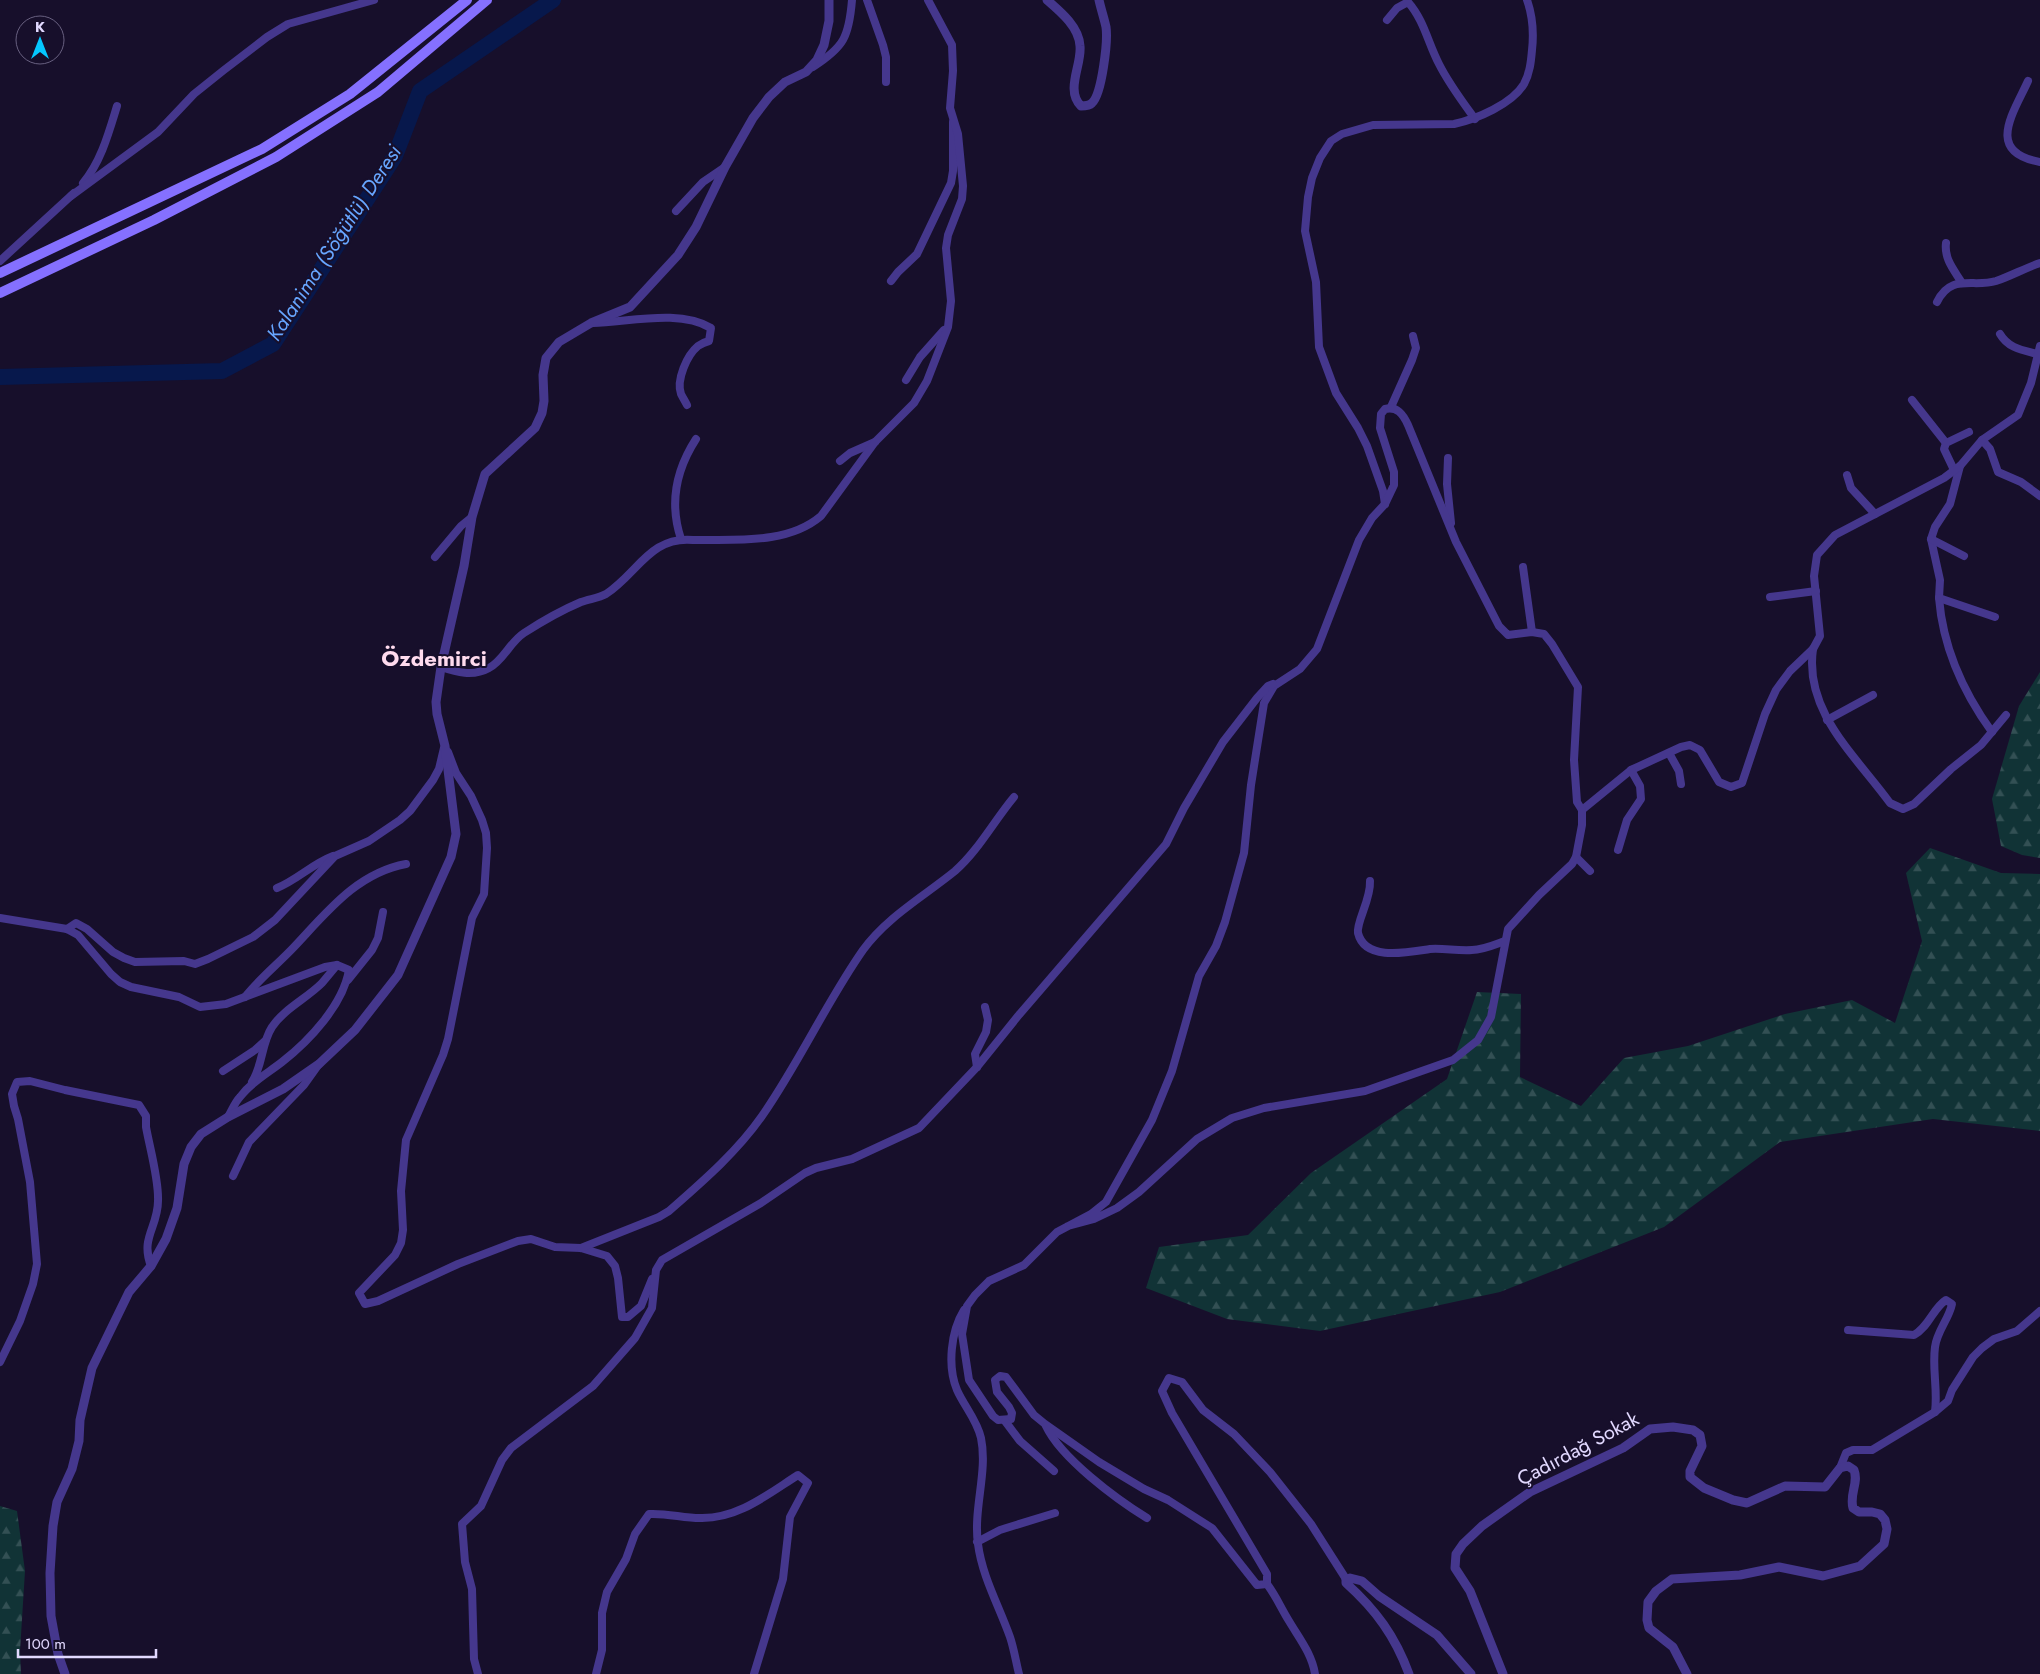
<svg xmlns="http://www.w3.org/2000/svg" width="2040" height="1674" font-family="Jost,sans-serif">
	<defs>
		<pattern id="forest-firs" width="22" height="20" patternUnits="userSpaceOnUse" patternTransform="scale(1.25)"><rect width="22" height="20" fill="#113336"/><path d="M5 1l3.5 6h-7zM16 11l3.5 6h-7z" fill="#335054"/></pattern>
	</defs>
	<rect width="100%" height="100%" fill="#170f2b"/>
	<g fill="url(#forest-firs)">
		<path d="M2040 672V858L2022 855 2001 846 1992 799 2019 706Z"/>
		<path d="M1930 848 2001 873 2040 874V1131L1933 1119 1780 1142 1664 1227 1500 1292 1320 1331 1227 1319 1146 1288 1159 1247 1248 1235 1311 1173 1447 1079 1477 992 1521 994 1520 1077 1581 1106 1624 1058 1688 1046 1785 1014 1852 1000 1895 1023 1922 941 1906 873Z"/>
		<path d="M0 1506 17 1511 25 1571 20 1651 21 1674H0Z"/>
	</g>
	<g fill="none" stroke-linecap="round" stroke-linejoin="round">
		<path stroke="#07184c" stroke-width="16" d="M0 377 222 371 273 344 395 156 420 91 553 0"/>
		<g stroke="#45378d" stroke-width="8">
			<path d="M867 0 883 45 886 57V82"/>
			<path d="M1387 20 1397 8 1408 2C1424 20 1428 43 1439 64 1449 84 1462 101 1475 119"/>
			<path d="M813 67C844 47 849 37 852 0"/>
			<path d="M2028 81C2013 114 1985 152 2040 162"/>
			<path d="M83 183C101 162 109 132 117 106"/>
			<path d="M71 196 158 132 194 94 224 70 267 37 288 24 374 0"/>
			<path d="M676 211 703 182 725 167"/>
			<path d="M1946 243C1944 259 1954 270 1962 283"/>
			<path d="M0 261 74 193"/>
			<path d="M891 281 898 272 917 254 951 183 953 171V122"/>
			<path d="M1937 302C1951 273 1973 288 1996 281 2011 276 2025 268 2040 263"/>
			<path d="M593 323C630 322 679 309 711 328L709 341C705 342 701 344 698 346 687 355 676 380 681 394 683 398 685 401 687 405"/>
			<path d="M2000 334C2008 348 2022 350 2037 354"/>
			<path d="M906 380 920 357 944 330"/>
			<path d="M1912 400 1946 443"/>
			<path d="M1391 407 1412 360 1416 348 1413 336"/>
			<path d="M1982 440 1990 449 1998 472 2021 482 2040 496"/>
			<path d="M1448 458 1447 484 1451 523"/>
			<path d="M840 461 850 453 875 442"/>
			<path d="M1960 466 1950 504 1935 527 1931 539 1940 580 1939 598 1995 617"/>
			<path d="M1954 470 1944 449 1946 443 1969 432"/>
			<path d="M1847 475 1851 488 1875 514"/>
			<path d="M1385 504 1383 491 1367 446 1358 428 1336 393 1319 347 1316 282 1305 231 1308 197 1312 178 1320 158 1331 141 1342 134 1373 125 1454 124C1477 119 1512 104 1524 84 1530 73 1531 61 1532 50 1534 32 1533 17 1527 0"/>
			<path d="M681 539C669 503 676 470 696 439"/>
			<path d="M1931 539 1964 556"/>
			<path d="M435 557 461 526 472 517"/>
			<path d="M1523 567 1532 632"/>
			<path d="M1770 597 1816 591"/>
			<path d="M1939 598C1943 648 1963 692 1992 732"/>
			<path d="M1813 649C1804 712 1856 756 1890 803L1903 809 1914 804 1951 769 1981 745 2006 715"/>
			<path d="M441 667C456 672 473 677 489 668 503 661 510 642 524 633 541 622 562 610 581 602 589 599 599 598 606 594 638 573 650 536 693 540 735 539 787 545 821 516L875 442 914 403 927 381 948 327 951 301 946 248 948 235 962 199 963 186 958 134 950 108 953 71 952 45 928 0"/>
			<path d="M1827 720 1873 695"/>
			<path d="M448 752 456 773 471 796 482 820 486 833 487 848 484 894 472 918 448 1039 443 1055 406 1140 401 1191 403 1230 401 1243 395 1255 359 1293 365 1304 378 1301 458 1264 518 1241 531 1239 555 1247 581 1248 607 1256 615 1266 618 1278 622 1317H628L641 1306 652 1279"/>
			<path d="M1669 753 1679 771 1681 784"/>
			<path d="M1582 810 1631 770 1681 747 1690 745 1700 750 1719 782 1731 787 1742 783 1765 714 1776 690 1790 671 1813 649 1820 636 1814 576 1817 555 1835 535 1944 478 1960 466 1982 440 2018 415 2031 383 2040 346"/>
			<path d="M1618 850 1627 820 1641 799 1640 786 1631 770"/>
			<path d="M1576 857 1590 871"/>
			<path d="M1370 881C1371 900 1356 922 1358 933 1365 962 1409 952 1430 949 1444 948 1457 951 1472 950 1483 950 1494 945 1505 941"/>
			<path d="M277 888C297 880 312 864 333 856"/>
			<path d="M0 918 67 929 78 935 111 974 120 982 131 987 179 997 200 1007 226 1004 325 967 337 965 349 970C343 1005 309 1041 282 1062 268 1073 251 1082 240 1097 235 1102 232 1110 228 1117"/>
			<path d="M67 929 76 923 87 929 113 952 124 958 135 962 184 961 195 964 208 959 253 937 275 920 335 856 369 841 400 820 410 811 433 780 439 769 444 748"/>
			<path d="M348 980 372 950 378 938 383 912"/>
			<path d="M245 997C260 978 278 964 294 947 327 912 357 873 406 864"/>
			<path d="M977 1067 975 1054 986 1032 988 1020 985 1007"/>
			<path d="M223 1071 255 1050 265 1041"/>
			<path d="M252 1082C263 1065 261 1044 272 1027 285 1008 306 999 322 983 327 977 332 971 337 965"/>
			<path d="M233 1176 249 1142 304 1085 319 1064"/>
			<path d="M1068 1226 1094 1219 1117 1208 1139 1192 1197 1139 1232 1118 1264 1108 1365 1091 1453 1060 1478 1040 1491 1017 1508 929 1539 895 1572 864 1576 857 1582 825V810L1577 802 1574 760 1578 687 1552 644 1544 634 1532 632 1508 635 1499 626 1456 542 1408 425C1403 414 1397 406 1385 409L1381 414 1380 428 1394 472V485L1385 504 1372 518 1359 540 1317 649 1300 669 1274 686 1264 703 1251 785 1244 853 1225 922 1216 946 1199 976 1172 1071 1152 1120 1106 1202 1091 1214 1057 1232 1024 1265 989 1281 975 1295 967 1306 962 1334 969 1380 993 1416 998 1420 1011 1419 1012 1413 1009 1407 997 1392 995 1380 1000 1376 1006 1377 1034 1415 1045 1424 1099 1462 1144 1489 1168 1500 1212 1528 1257 1585 1267 1584V1574L1172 1413 1162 1391 1169 1378 1182 1382 1203 1410 1234 1434 1270 1472 1311 1524 1346 1579"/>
			<path d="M581 1248 659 1217 669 1211C702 1182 737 1152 762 1116 799 1063 826 1003 863 950 887 917 923 897 955 871 978 851 994 821 1014 797"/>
			<path d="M964 1310C951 1331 947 1366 957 1390 964 1406 977 1420 981 1438 988 1472 973 1509 978 1544 982 1576 999 1606 1010 1637 1014 1649 1016 1662 1019 1674"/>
			<path d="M1848 1330 1914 1335C1929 1327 1933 1308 1946 1300L1952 1304C1949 1319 1937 1331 1935 1347 1932 1369 1938 1390 1935 1412"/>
			<path d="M0 1362 20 1321 33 1284 37 1264 30 1182 18 1119 14 1106 12 1094 17 1082 30 1081 65 1090 139 1105 146 1116V1127C150 1149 159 1180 158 1201 158 1227 140 1238 151 1266"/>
			<path d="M1005 1421 1020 1441 1054 1471"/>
			<path d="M1046 1426C1061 1458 1116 1499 1147 1518"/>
			<path d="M1840 1468 1846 1453 1853 1450H1872L1935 1412 1948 1401 1952 1390 1973 1357 1982 1348 1994 1339 2017 1331 2040 1311"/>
			<path d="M977 1542 1000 1530 1055 1513"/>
			<path d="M1267 1584C1276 1596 1281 1608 1289 1621 1299 1638 1312 1654 1315 1674"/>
			<path d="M478 1674 474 1659 472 1589 465 1562 462 1524 481 1506 502 1460 511 1448 593 1386 635 1338 652 1308 656 1270 662 1260 761 1203 805 1173 816 1168 852 1159 919 1128 977 1067 1018 1016 1166 844 1184 808 1223 742 1257 698 1268 686 1273 684"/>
			<path d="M596 1674 602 1650V1613L607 1592 626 1559 635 1534 649 1514C667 1513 683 1518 700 1518 738 1519 768 1494 798 1475L808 1483 790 1517 783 1579 754 1674"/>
		</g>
		<g stroke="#45378d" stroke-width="9">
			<path d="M1047 0C1061 12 1079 27 1080 46 1082 65 1065 90 1081 106 1085 106 1089 106 1092 103 1102 94 1108 41 1106 27 1104 18 1101 9 1099 0"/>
			<path d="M65 1674 58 1654 51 1616 50 1573 53 1526 57 1502 72 1469 79 1441 80 1420 92 1368 129 1292 151 1266 166 1239 177 1208 184 1164 191 1147 201 1134 228 1117 283 1089 319 1064 355 1030 398 975 451 857 456 834 445 746 437 714 436 702 441 667 464 566 472 517 485 474 535 428 542 413 544 401 543 375 546 358 559 342 591 323 630 307 678 255 696 227 725 167 753 118 769 97 785 82 806 72 817 60 824 45 829 21V0"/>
			<path d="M1409 1674C1395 1636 1376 1610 1346 1583V1579L1350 1578 1362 1581 1379 1596 1437 1635 1471 1674"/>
			<path d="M1503 1674 1470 1591 1455 1568 1456 1554 1463 1544 1482 1526 1530 1492 1623 1448 1650 1429 1673 1427 1693 1430 1700 1435 1702 1446 1690 1471V1477L1704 1488 1733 1500 1747 1503 1785 1486 1825 1487 1840 1468 1848 1466 1854 1470C1859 1483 1849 1494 1853 1508L1859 1512H1872L1880 1514 1885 1520 1887 1529 1884 1544 1860 1566 1823 1576 1779 1567 1740 1575 1672 1579 1656 1591 1648 1602 1647 1620 1649 1628 1673 1647 1687 1674"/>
		</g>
		<g stroke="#8570ff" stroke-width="10">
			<path d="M0 273 262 149 350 94 467 0"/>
			<path d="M0 293 154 220 276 157 378 92 487 0"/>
		</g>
	</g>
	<g text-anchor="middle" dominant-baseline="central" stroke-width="4" stroke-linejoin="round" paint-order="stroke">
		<g font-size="20" fill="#e2d9ff" stroke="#170f2b">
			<text transform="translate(1578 1449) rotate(-28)">Çadırdağ Sokak</text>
		</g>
		<g font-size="21" font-style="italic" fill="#67a6ff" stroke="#170f2b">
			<text transform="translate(334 243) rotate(-57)">Kalanima (Söğütlü) Deresi</text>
		</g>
		<g font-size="22" font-weight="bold" fill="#ffdbee" stroke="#170f2b">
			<text x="434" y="658">Özdemirci</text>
		</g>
	</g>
	<g transform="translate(40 40)"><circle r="24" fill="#170f2b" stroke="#686080"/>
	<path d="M0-4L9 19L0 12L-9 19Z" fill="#05c7ff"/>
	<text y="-8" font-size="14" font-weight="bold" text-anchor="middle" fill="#e2d9ff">K</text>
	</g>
	<path d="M18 1649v8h138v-8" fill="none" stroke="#e2d9ff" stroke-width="2.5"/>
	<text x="25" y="1649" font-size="15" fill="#e2d9ff" stroke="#170f2b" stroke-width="4" paint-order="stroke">100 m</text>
</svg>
